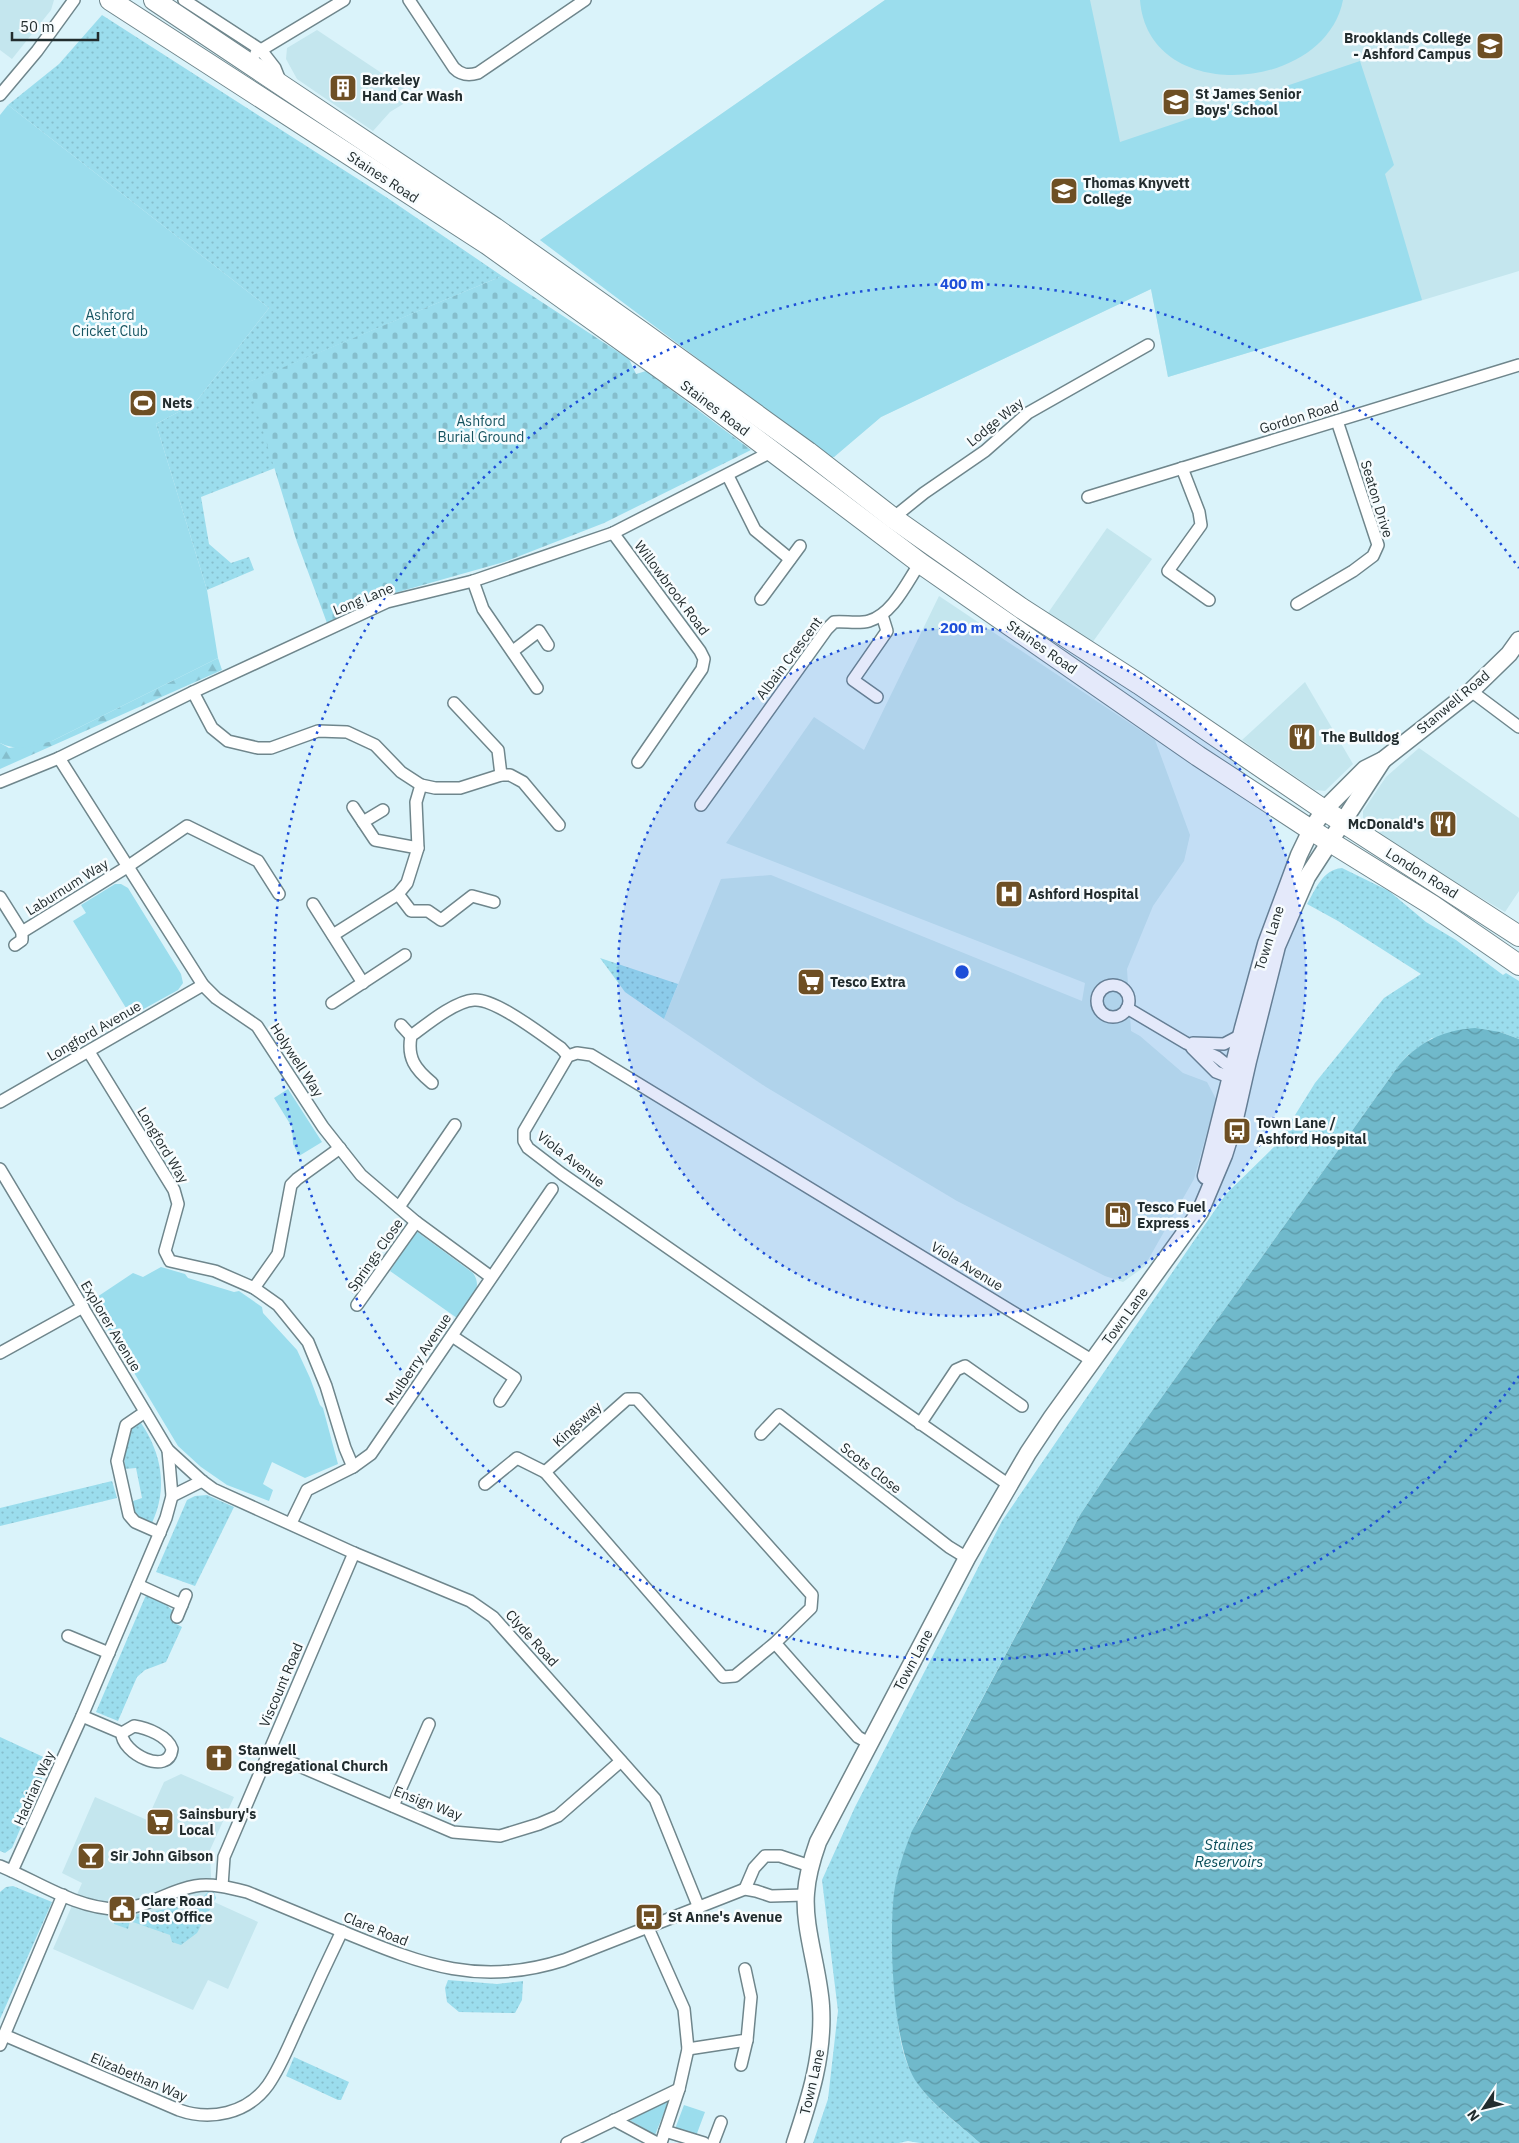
<svg xmlns="http://www.w3.org/2000/svg" width="1519" height="2143" font-family="'IBM Plex Sans',sans-serif">
	<defs>
		<pattern id="grass-dots" width="8" height="8" patternUnits="userSpaceOnUse" patternTransform="scale(1.25)"><rect width="8" height="8" fill="#9bdded"/><path d="M2 2h.1M6 6h.1" fill="none" stroke="#85becc" stroke-width="1.8" stroke-linecap="round"/></pattern>
		<pattern id="forest-firs" width="22" height="20" patternUnits="userSpaceOnUse" patternTransform="scale(1.25)"><rect width="22" height="20" fill="#9bdded"/><path d="M5 1l3.5 6h-7zM16 11l3.5 6h-7z" fill="#85becc"/></pattern>
		<pattern id="cemetery-stones" width="16" height="16" patternUnits="userSpaceOnUse" patternTransform="scale(1.25)"><rect width="16" height="16" fill="#9bdded"/><path d="M2 7V4a2 2 0 0 1 4 0v3zM10 15v-3a2 2 0 0 1 4 0v3z" fill="#85becc"/></pattern>
		<pattern id="water-waves" width="16" height="10" patternUnits="userSpaceOnUse" patternTransform="scale(1.25)"><rect width="16" height="10" fill="#70b9cb"/><path d="M0 5q4-4 8 0t8 0" fill="none" stroke="#5c97a5"/></pattern>
	</defs>
	<rect width="100%" height="100%" fill="#daf3fa"/>
	<g fill="#c4e6ee">
		<path d="M0 0H54L51 10 12 59 0 50Z"/>
		<path d="M885 0H1519V271L1168 377 1151 289 881 417 834 457H829L540 240Z"/>
		<path d="M317 30 416 96 390 112 373 131 297 79 286 59 287 48Z"/>
		<path d="M1107 528 1152 559 1092 643 1048 613Z"/>
		<path d="M939 596 1155 740 1190 835 1184 861 1153 906 1127 969 1131 1031 1140 1036 1183 1073 1207 1082 1216 1099 1194 1179 1144 1267 1123 1282 1105 1276 957 1201 766 1087 664 1019 721 879 771 875 1082 1001 1085 983 726 843 814 717 864 750Z"/>
		<path d="M1305 682 1353 764 1325 791 1315 790 1242 740Z"/>
		<path d="M1419 748 1519 818V891L1505 912 1444 876 1366 825 1363 819V811L1386 777Z"/>
		<path d="M181 1774 234 1797 210 1850 212 1901 258 1922 228 1989 208 1980 193 2010 53 1949 82 1883 62 1873 95 1797 147 1820 164 1782Z"/>
	</g>
	<g fill="url(#grass-dots)">
		<path d="M102 15 386 197 502 276 249 382 275 468 201 497 209 544 231 563 249 557 254 570 207 590 156 424 195 403 269 308 8 105 59 64Z"/>
		<path d="M1342 868 1389 891 1426 922 1456 940 1503 975 1506 973 1519 981V1039L1500 1032 1432 1038 1408 1055 1399 1065 1109 1471 1080 1515 919 1817C888 1880 890 1931 896 1999 898 2026 900 2055 915 2079 929 2103 959 2124 980 2143H920L908 2141 899 2143H813L828 2099 838 2011 822 1880 855 1807 1002 1521 1226 1194 1277 1144 1315 1083 1384 998 1421 974 1338 921 1307 904C1316 889 1322 870 1342 868Z"/>
		<path d="M600 958 678 984 664 1019 625 992Z"/>
		<path d="M136 1422 141 1423C162 1454 168 1489 152 1523 139 1518 134 1517 133 1501L142 1498 136 1468 125 1469C124 1453 124 1434 136 1422Z"/>
		<path d="M112 1481 117 1498 0 1526V1508Z"/>
		<path d="M207 1495 234 1507 195 1586 156 1572 187 1500 195 1496Z"/>
		<path d="M146 1595 163 1602 173 1611 171 1621 182 1627 166 1662 145 1670 137 1677 118 1721 96 1712Z"/>
		<path d="M0 1737 50 1760 12 1848 5 1853 0 1851Z"/>
		<path d="M13 1886 52 1902 0 2019V1892L6 1887Z"/>
		<path d="M208 1892H214L216 1898 197 1933 181 1945 172 1942 170 1935 130 1921 128 1929 114 1924V1918L120 1914 134 1915 177 1907 180 1915 201 1906 204 1896Z"/>
		<path d="M448 1980 497 1984 523 1981 522 2000 515 2013 459 2012 447 2002 445 1988Z"/>
		<path d="M294 2057 349 2082 341 2100H338L286 2076Z"/>
	</g>
	<path fill="url(#forest-firs)" d="M218 658 222 670 0 769V743L9 748 52 741Z"/>
	<path fill="url(#cemetery-stones)" d="M502 276 629 359 636 374 646 371 751 450 604 523 504 562 391 594 327 623 297 542 248 382Z"/>
	<g fill="#9bdded">
		<path d="M885 0H1090L1120 142 1360 61 1394 165 1385 174 1422 300 1168 377 1151 289 881 417 834 457H829L540 240Z"/>
		<path d="M1140 0H1343C1325 93 1148 107 1140 0Z"/>
		<path d="M8 105 269 308 195 403 156 424 207 590 218 658 52 741C33 746 19 752 0 743V115Z"/>
		<path d="M115 884H121L128 888 181 974 183 983 178 990 140 1011 134 1003 126 1008 73 921 86 913 81 905Z"/>
		<path d="M288 1089 322 1142 299 1156 293 1144 292 1127 274 1098Z"/>
		<path d="M416 1231 473 1273C485 1290 467 1304 457 1318L390 1271Z"/>
		<path d="M161 1267 185 1274 188 1278 234 1292 239 1291 262 1307 263 1313 297 1350 310 1378 320 1405 323 1408 338 1464 305 1478 272 1462 263 1484 273 1490 269 1501 227 1485 201 1467 178 1446 91 1301 133 1273 143 1277Z"/>
		<path d="M669 2100 655 2135 628 2119Z"/>
		<path d="M684 2105 705 2112 696 2136 675 2129Z"/>
	</g>
	<path fill="url(#water-waves)" d="M1475 1028 1500 1032 1519 1039V2143H980C959 2124 930 2103 915 2080 892 2043 889 1936 894 1893 897 1872 904 1851 912 1831L1080 1515 1109 1471 1399 1065C1420 1041 1444 1030 1475 1028Z"/>
	<g fill="none" stroke-linecap="round" stroke-linejoin="round">
		<defs>
			<g id="street">
				<path d="M184 0 261 50 275 68 281 83"/>
				<path d="M409 0 454 68C461 75 468 76 478 73L585 0"/>
				<path d="M256 53 344 0"/>
				<path d="M0 95 37 51 74 0"/>
				<path d="M1182 468 1199 512 1201 525 1168 571 1209 600"/>
				<path d="M728 476 755 530 790 559"/>
				<path d="M1088 497 1519 365"/>
				<path d="M893 518 924 493 985 451 1028 413 1148 345"/>
				<path d="M613 533 700 651 704 659 702 669 638 762"/>
				<path d="M473 581 483 609 537 688"/>
				<path d="M761 599 800 546"/>
				<path d="M1297 604 1353 571 1373 556 1378 545 1337 421"/>
				<path d="M513 651 539 631 548 645"/>
				<path d="M1471 691 1519 727"/>
				<path d="M193 692 212 728 228 741 258 748H271L318 731 347 732 375 745 401 772 421 785 435 788H460L501 775H510L523 782 559 825"/>
				<path d="M877 697 853 680 887 631 882 615"/>
				<path d="M454 703 498 750 501 775"/>
				<path d="M59 758 203 985 216 998 257 1026 323 1127 361 1175 416 1222 491 1277"/>
				<path d="M0 782 59 758 193 692 387 602 473 581 613 533 767 454 770 450"/>
				<path d="M701 805 827 629 834 622C845 621 859 624 869 621 893 614 907 582 920 563"/>
				<path d="M353 807 363 822"/>
				<path d="M383 810 363 822 375 840 418 848"/>
				<path d="M398 894 411 911H428L441 920 472 896 494 902"/>
				<path d="M0 897 22 932"/>
				<path d="M313 904 363 983"/>
				<path d="M333 935 398 894 407 883 418 848 416 802 421 785"/>
				<path d="M15 945 22 940V932L127 867 187 826 258 861 279 894"/>
				<circle cx="1113" cy="1001" r="16"/>
				<path d="M332 1003 405 955"/>
				<path d="M1127 1008 1186 1043 1217 1057 1236 1072"/>
				<path d="M401 1025 411 1036"/>
				<path d="M1193 1043 1224 1044 1241 1035"/>
				<path d="M1192 1048 1216 1072 1237 1080"/>
				<path d="M89 1052 174 1190 178 1204 165 1251 170 1261 215 1271 254 1288 278 1305 308 1342 326 1386 345 1448 353 1467"/>
				<path d="M432 1083C415 1069 407 1058 411 1036 426 1025 455 1001 474 1000 495 998 542 1035 561 1048L568 1056"/>
				<path d="M0 1102 203 985"/>
				<path d="M0 1169 168 1450 202 1481 213 1489 354 1553 470 1601 493 1617 655 1799 699 1908"/>
				<path d="M399 1207 455 1125"/>
				<path d="M254 1288 278 1254 291 1185 297 1179 340 1148"/>
				<path d="M357 1305 416 1222"/>
				<path d="M452 1336 515 1378 500 1401"/>
				<path d="M0 1353 83 1307"/>
				<path d="M145 1412 126 1425 117 1461 129 1515 135 1522 160 1533"/>
				<path d="M920 1424 956 1370 965 1366 1022 1406"/>
				<path d="M761 1434 779 1415 949 1547 967 1558"/>
				<path d="M485 1484 517 1458 545 1472"/>
				<path d="M1009 1485 562 1174 528 1148 524 1141V1131L568 1056 577 1053 591 1055 1093 1361"/>
				<path d="M172 1496 202 1481"/>
				<path d="M291 1523 307 1490 353 1467 371 1454 552 1189"/>
				<path d="M138 1585 182 1605"/>
				<path d="M177 1617 186 1595"/>
				<path d="M68 1636 109 1653"/>
				<path d="M775 1643 735 1676 723 1677 545 1472 627 1399H637L812 1595 811 1608 775 1643 858 1737 869 1743"/>
				<path d="M82 1716 122 1733"/>
				<path d="M134 1726C147 1728 168 1736 172 1749 169 1777 121 1753 122 1733Z"/>
				<path d="M269 1753 453 1832 500 1836 539 1824 558 1816 621 1761"/>
				<path d="M393 1806 429 1724"/>
				<path d="M0 1866C37 1881 76 1909 118 1909 147 1908 167 1891 195 1886 212 1883 231 1888 247 1892 280 1906 313 1919 346 1933 424 1965 480 1987 564 1960L745 1889 756 1891 771 1896 805 1895"/>
				<path d="M12 1871 82 1716 166 1518 172 1496 168 1450"/>
				<path d="M222 1886 224 1857 354 1553"/>
				<path d="M745 1889 754 1868 765 1856H780L810 1866"/>
				<path d="M648 1928 684 2009 688 2049 679 2089 661 2143"/>
				<path d="M4 2035 179 2110C210 2121 247 2114 268 2085 282 2065 291 2040 302 2017 315 1988 328 1960 342 1931"/>
				<path d="M0 2045 63 1895"/>
				<path d="M688 2049 747 2040 751 1997 745 1969"/>
				<path d="M741 2065 747 2040"/>
				<path d="M614 2120 657 2143"/>
				<path d="M665 2131 704 2143"/>
				<path d="M567 2143 679 2089"/>
				<path d="M713 2143 721 2122"/>
			</g>
			<g id="secondary">
				<path d="M1206 1176 1243 1028 1266 944 1299 855 1311 830 1324 810 1365 769 1383 760 1471 691 1509 654 1519 640"/>
				<path d="M795 2143C810 2098 824 2054 821 2006 819 1970 803 1927 806 1893 807 1876 812 1859 818 1842L967 1558 1028 1453 1052 1417 1200 1212 1224 1155 1234 1123 1248 1061 1277 946 1307 877 1383 760"/>
			</g>
			<g id="highway">
				<path d="M110 0 487 244 703 399 920 563 1198 756 1311 830 1432 905 1519 965"/>
				<path d="M154 0 495 228 642 332 808 452 893 518 1021 608 1139 684 1324 810 1519 936"/>
			</g>
		</defs>
		<use href="#street" stroke="#6f868c" stroke-width="14"/>
		<use href="#secondary" stroke="#6f868c" stroke-width="19"/>
		<use href="#highway" stroke="#6f868c" stroke-width="22"/>
		<use href="#street" stroke="#fff" stroke-width="11"/>
		<use href="#secondary" stroke="#fff" stroke-width="16"/>
		<use href="#highway" stroke="#fff" stroke-width="20"/>
	</g>
	<circle cx="962" cy="972" r="344" fill="#1d4ed8" fill-opacity=".12"/>
	<g fill="none" stroke="#1d4ed8" stroke-width="2.5" stroke-dasharray="2.5 5">
		<circle cx="962" cy="972" r="344"/>
		<path d="M1519 1376A688 688 0 1 1 1519 568"/>
	</g>
	<defs>
		<symbol id="university-square" viewBox="-11 -11 22 22"><rect x="-9" y="-9" width="18" height="18" rx="4" fill="#6e4f24" stroke="#f7fcfe"/><path d="M0-5L7-2L0 1L-7-2ZM-4 1L0 2.5L4 1V4Q0 6-4 4Z" fill="#fff"/></symbol>
		<symbol id="building-square" viewBox="-11 -11 22 22"><rect x="-9" y="-9" width="18" height="18" rx="4" fill="#6e4f24" stroke="#f7fcfe"/><path d="M-4-6H4V6H1V3H-1V6H-4ZM-2.5-4.3h1.7v1.8h-1.7ZM.8-4.3h1.7v1.8H.8ZM-2.5-1h1.7V.8h-1.7ZM.8-1h1.7V.8H.8Z" fill="#fff"/></symbol>
		<symbol id="school-square" viewBox="-11 -11 22 22"><rect x="-9" y="-9" width="18" height="18" rx="4" fill="#6e4f24" stroke="#f7fcfe"/><path d="M0-5L7-2L0 1L-7-2ZM-4 1L0 2.5L4 1V4Q0 6-4 4Z" fill="#fff"/></symbol>
		<symbol id="stadium-square" viewBox="-11 -11 22 22"><rect x="-9" y="-9" width="18" height="18" rx="4" fill="#6e4f24" stroke="#f7fcfe"/><path d="M0-5a6.5 5 0 1 0 0 10a6.5 5 0 1 0 0-10ZM-3.5-1.8h7v3.6h-7Z" fill="#fff"/></symbol>
		<symbol id="restaurant-square" viewBox="-11 -11 22 22"><rect x="-9" y="-9" width="18" height="18" rx="4" fill="#6e4f24" stroke="#f7fcfe"/><path d="M-5-6h1v4h1v-4h1v4h1v-4h1v5L-1.5 .5V6h-2V.5L-5-1ZM5-6V6H3V1.5H1.5Q1.5-4 5-6Z" fill="#fff"/></symbol>
		<symbol id="hospital-square" viewBox="-11 -11 22 22"><rect x="-9" y="-9" width="18" height="18" rx="4" fill="#6e4f24" stroke="#f7fcfe"/><path d="M-5-5h3v3.5h4V-5h3V5h-3V1.5h-4V5h-3Z" fill="#fff"/></symbol>
		<symbol id="supermarket-square" viewBox="-11 -11 22 22"><rect x="-9" y="-9" width="18" height="18" rx="4" fill="#6e4f24" stroke="#f7fcfe"/><path d="M-6-5.5h2.5l.6 2H6L4.5 2H-2.5L-4.4-4H-6ZM-1.5 3.2a1.3 1.3 0 1 0 .1 0ZM3 3.2a1.3 1.3 0 1 0 .1 0Z" fill="#fff"/></symbol>
		<symbol id="bus-square" viewBox="-11 -11 22 22"><rect x="-9" y="-9" width="18" height="18" rx="4" fill="#6e4f24" stroke="#f7fcfe"/><path d="M-5-6H5V4H4V6H2V4H-2V6H-4V4H-5ZM-3.5-4V0h7V-4ZM-3.5 1.2v1.5H-2V1.2ZM2 1.2v1.5H3.5V1.2Z" fill="#fff"/></symbol>
		<symbol id="fuel-square" viewBox="-11 -11 22 22"><rect x="-9" y="-9" width="18" height="18" rx="4" fill="#6e4f24" stroke="#f7fcfe"/><path d="M-5.5-6h7V0h2V4h1.3V-2.5L3-4.5l.8-.8L6-3V5H2.5V1h-1V6h-7ZM-4.2-4.7v3.2H.2V-4.7Z" fill="#fff"/></symbol>
		<symbol id="church-square" viewBox="-11 -11 22 22"><rect x="-9" y="-9" width="18" height="18" rx="4" fill="#6e4f24" stroke="#f7fcfe"/><path d="M-1.2-6h2.4v3.5h3.3v2.4h-3.3V6h-2.4V-.1h-3.3v-2.4h3.3Z" fill="#fff"/></symbol>
		<symbol id="bar-square" viewBox="-11 -11 22 22"><rect x="-9" y="-9" width="18" height="18" rx="4" fill="#6e4f24" stroke="#f7fcfe"/><path d="M-6-5H6L.8 .8V4.5H3.5V6h-7V4.5H-.8V.8Z" fill="#fff"/></symbol>
		<symbol id="civic-square" viewBox="-11 -11 22 22"><rect x="-9" y="-9" width="18" height="18" rx="4" fill="#6e4f24" stroke="#f7fcfe"/><path d="M-.6-6.5H3V-4.5H.6V-3L4-1V1h2V6H-6V1h2V-1L-.6-3ZM-1.2 2.5V6h2.4V2.5Z" fill="#fff"/></symbol>
	</defs>
	<g fill-rule="evenodd">
		<use href="#university-square" x="1474" y="30" width="32" height="32"/>
		<use href="#building-square" x="327" y="72" width="32" height="32"/>
		<use href="#school-square" x="1160" y="86" width="32" height="32"/>
		<use href="#school-square" x="1048" y="175" width="32" height="32"/>
		<use href="#stadium-square" x="127" y="387" width="32" height="32"/>
		<use href="#restaurant-square" x="1286" y="721" width="32" height="32"/>
		<use href="#restaurant-square" x="1427" y="808" width="32" height="32"/>
		<use href="#hospital-square" x="993" y="878" width="32" height="32"/>
		<use href="#supermarket-square" x="795" y="966" width="32" height="32"/>
		<use href="#bus-square" x="1221" y="1115" width="32" height="32"/>
		<use href="#fuel-square" x="1102" y="1199" width="32" height="32"/>
		<use href="#church-square" x="203" y="1742" width="32" height="32"/>
		<use href="#supermarket-square" x="144" y="1806" width="32" height="32"/>
		<use href="#bar-square" x="75" y="1840" width="32" height="32"/>
		<use href="#civic-square" x="106" y="1893" width="32" height="32"/>
		<use href="#bus-square" x="633" y="1901" width="32" height="32"/>
	</g>
	<g text-anchor="middle" dominant-baseline="central" stroke-width="5" stroke-linejoin="round" paint-order="stroke">
		<g font-size="14" font-weight="bold" fill="#222c2e" stroke="#f7fcfe" text-anchor="start">
			<text x="1471" y="38" text-anchor="end">Brooklands College<tspan x="1471" dy="16">- Ashford Campus</tspan></text>
			<text x="362" y="80">Berkeley<tspan x="362" dy="16">Hand Car Wash</tspan></text>
			<text x="1195" y="94">St James Senior<tspan x="1195" dy="16">Boys' School</tspan></text>
			<text x="1083" y="183">Thomas Knyvett<tspan x="1083" dy="16">College</tspan></text>
			<text x="162" y="403">Nets</text>
			<text x="1321" y="737">The Bulldog</text>
			<text x="1424" y="824" text-anchor="end">McDonald's</text>
			<text x="1028" y="894">Ashford Hospital</text>
			<text x="830" y="982">Tesco Extra</text>
			<text x="1256" y="1123">Town Lane /<tspan x="1256" dy="16">Ashford Hospital</tspan></text>
			<text x="1137" y="1207">Tesco Fuel<tspan x="1137" dy="16">Express</tspan></text>
			<text x="238" y="1750">Stanwell<tspan x="238" dy="16">Congregational Church</tspan></text>
			<text x="179" y="1814">Sainsbury's<tspan x="179" dy="16">Local</tspan></text>
			<text x="110" y="1856">Sir John Gibson</text>
			<text x="141" y="1901">Clare Road<tspan x="141" dy="16">Post Office</tspan></text>
			<text x="668" y="1917">St Anne's Avenue</text>
		</g>
		<g font-size="14" fill="#222c2e" stroke="#f7fcfe">
			<text transform="translate(383 177) rotate(33)">Staines Road</text>
			<text transform="translate(715 408) rotate(37)">Staines Road</text>
			<text transform="translate(1299 417) rotate(-17)">Gordon Road</text>
			<text transform="translate(995 422) rotate(-39)">Lodge Way</text>
			<text transform="translate(1377 499) rotate(73)">Seaton Drive</text>
			<text transform="translate(672 588) rotate(53)">Willowbrook Road</text>
			<text transform="translate(363 599) rotate(-22)">Long Lane</text>
			<text transform="translate(1042 647) rotate(35)">Staines Road</text>
			<text transform="translate(789 658) rotate(-53)">Albain Crescent</text>
			<text transform="translate(1453 702) rotate(-40)">Stanwell Road</text>
			<text transform="translate(1422 873) rotate(32)">London Road</text>
			<text transform="translate(67 887) rotate(-32)">Laburnum Way</text>
			<text transform="translate(1269 938) rotate(-72)">Town Lane</text>
			<text transform="translate(94 1031) rotate(-30)">Longford Avenue</text>
			<text transform="translate(297 1060) rotate(57)">Holywell Way</text>
			<text transform="translate(163 1145) rotate(59)">Longford Way</text>
			<text transform="translate(571 1159) rotate(38)">Viola Avenue</text>
			<text transform="translate(375 1255) rotate(-55)">Springs Close</text>
			<text transform="translate(967 1266) rotate(31)">Viola Avenue</text>
			<text transform="translate(1125 1316) rotate(-54)">Town Lane</text>
			<text transform="translate(111 1326) rotate(59)">Explorer Avenue</text>
			<text transform="translate(418 1359) rotate(-56)">Mulberry Avenue</text>
			<text transform="translate(577 1424) rotate(-42)">Kingsway</text>
			<text transform="translate(871 1468) rotate(38)">Scots Close</text>
			<text transform="translate(532 1638) rotate(48)">Clyde Road</text>
			<text transform="translate(913 1660) rotate(-62)">Town Lane</text>
			<text transform="translate(281 1685) rotate(-67)">Viscount Road</text>
			<text transform="translate(34 1788) rotate(-66)">Hadrian Way</text>
			<text transform="translate(428 1803) rotate(21)">Ensign Way</text>
			<text transform="translate(376 1929) rotate(22)">Clare Road</text>
			<text transform="translate(139 2077) rotate(23)">Elizabethan Way</text>
			<text transform="translate(812 2082) rotate(-77)">Town Lane</text>
		</g>
		<g font-size="14" fill="#165461" stroke="#f7fcfe">
			<text x="110" y="315">Ashford<tspan x="110" dy="16">Cricket Club</tspan></text>
			<text x="481" y="421">Ashford<tspan x="481" dy="16">Burial Ground</tspan></text>
		</g>
		<g font-size="15" font-style="italic" fill="#074b57" stroke="#f7fcfe">
			<text x="1229" y="1844">Staines<tspan x="1229" dy="17">Reservoirs</tspan></text>
		</g>
	</g>
	<circle cx="962" cy="972" r="8" fill="#1d4ed8" stroke="#f7fcfe" stroke-width="2.5"/>
	<g font-size="15" text-anchor="middle" font-weight="bold" fill="#1d4ed8" stroke="#f7fcfe" stroke-width="5" stroke-linejoin="round" paint-order="stroke">
		<text x="962" y="289">400 m</text>
		<text x="962" y="633">200 m</text>
	</g>
	<g transform="translate(1484 2108) rotate(235)" stroke="#f7fcfe" stroke-width="4" paint-order="stroke">
	<path d="M0-4L9 19L0 12L-9 19Z" fill="#222c2e"/>
	<text y="-8" font-size="14" font-weight="bold" text-anchor="middle" fill="#222c2e">N</text>
	</g>
	<path d="M12 32v8h86v-8" fill="none" stroke="#222c2e" stroke-width="2.5"/>
	<text x="20" y="32" font-size="15" fill="#222c2e" stroke="#f7fcfe" stroke-width="4" paint-order="stroke">50 m</text>
</svg>
